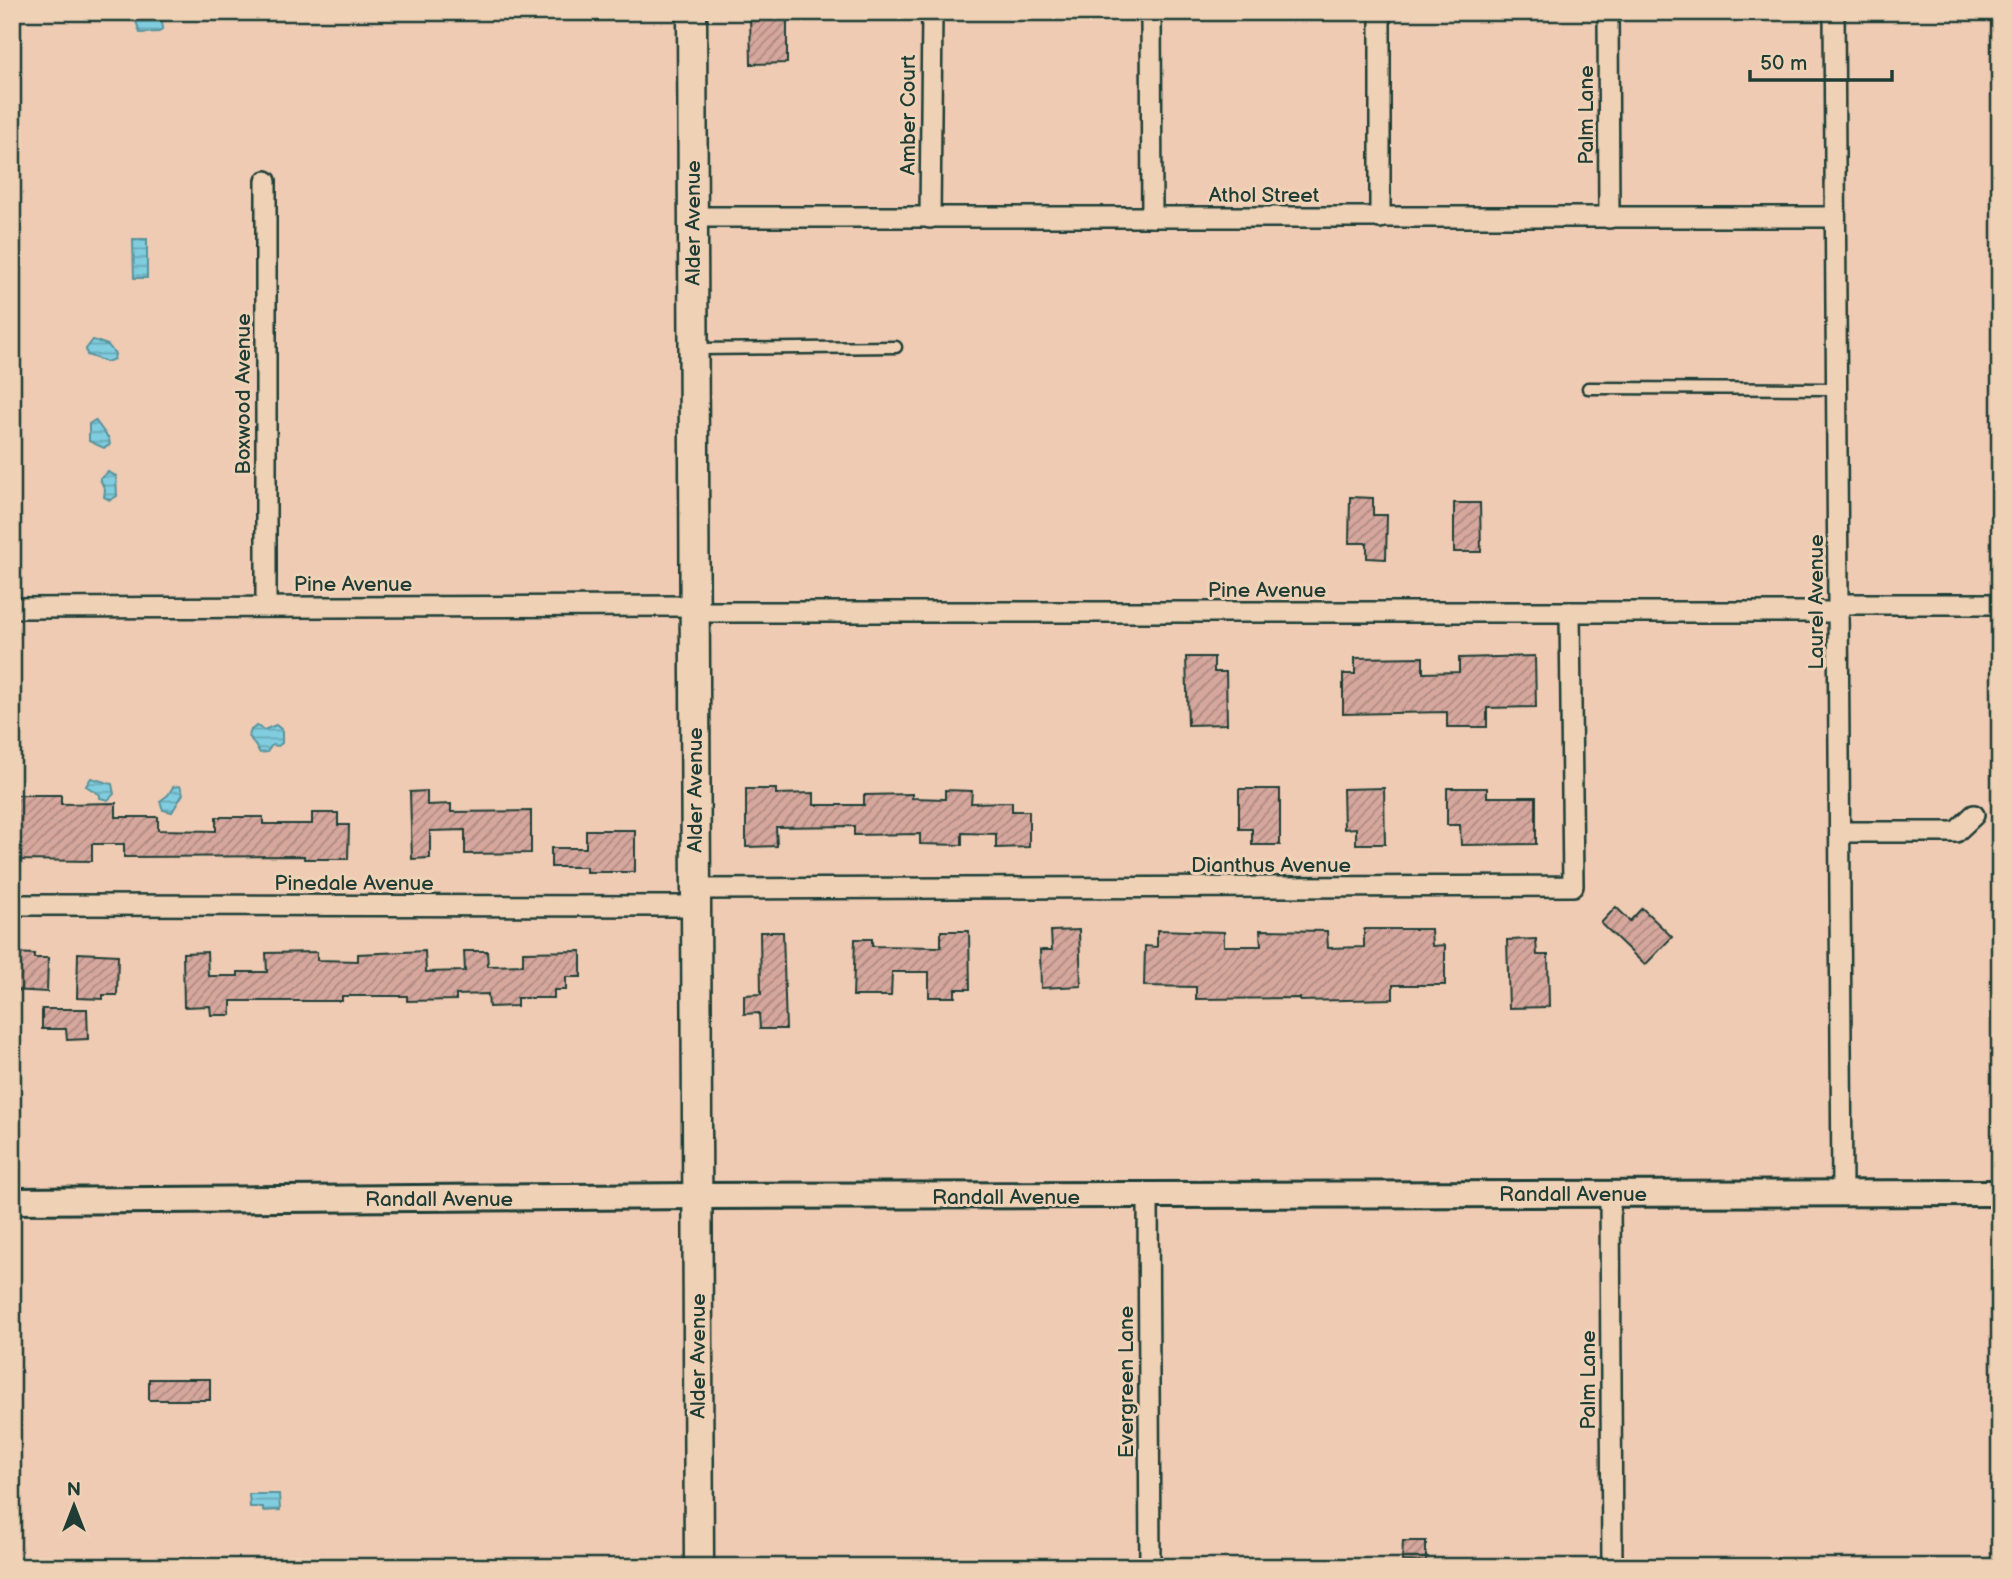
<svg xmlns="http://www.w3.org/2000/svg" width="2012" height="1579" font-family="'Balsamiq Sans',sans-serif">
	<defs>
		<pattern id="water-rules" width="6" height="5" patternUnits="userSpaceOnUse" patternTransform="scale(1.75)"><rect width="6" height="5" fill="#80cddf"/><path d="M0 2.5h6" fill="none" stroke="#68a8b6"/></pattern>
		<pattern id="building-hatch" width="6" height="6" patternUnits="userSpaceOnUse" patternTransform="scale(1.75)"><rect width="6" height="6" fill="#d6a79d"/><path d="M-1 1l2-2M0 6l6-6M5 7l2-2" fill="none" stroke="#ad8981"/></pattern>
	</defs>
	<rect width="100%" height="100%" fill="#efcbb4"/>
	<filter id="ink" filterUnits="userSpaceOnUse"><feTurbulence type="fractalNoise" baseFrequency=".0143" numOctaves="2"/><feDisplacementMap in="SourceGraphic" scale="14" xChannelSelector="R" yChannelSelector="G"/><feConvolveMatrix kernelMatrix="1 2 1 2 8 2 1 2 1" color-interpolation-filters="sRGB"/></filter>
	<g filter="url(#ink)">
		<g fill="url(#water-rules)" stroke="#59939b" stroke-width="2">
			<path d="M141 15 162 22 163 28 159 32 140 33 135 18Z"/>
			<path d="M133 239H147V278H134Z"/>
			<path d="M93 340 108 345 115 354 114 359 107 362 87 355 86 349Z"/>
			<path d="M95 420 109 439 110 445 104 448 89 441V424Z"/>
			<path d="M108 472 116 476 117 496 110 500 104 497 105 490 100 479Z"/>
			<path d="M276 725 282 730V743L278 746 272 745 267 752 260 753 249 736 251 730 257 726 264 730Z"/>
			<path d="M91 778 112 784 114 794 108 800 100 798V795L86 786Z"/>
			<path d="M180 786 183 794 172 812 163 810 160 801 168 795 173 787Z"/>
			<path d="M249 1494H279L280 1510 263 1511V1507H250Z"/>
		</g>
		<g fill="url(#building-hatch)" stroke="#1f3d34" stroke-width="2">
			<path d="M750 14H787V63L751 64Z"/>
			<path d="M1350 497 1373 498V515H1387L1386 559 1367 558V543H1349Z"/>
			<path d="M1454 503H1480L1481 552H1454Z"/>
			<path d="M1535 656 1536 707 1487 708V727H1447V712L1343 714V674H1355V658L1423 657V673L1459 672V658Z"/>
			<path d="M1186 657H1214V672H1226L1227 724 1188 725Z"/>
			<path d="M1384 788 1385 844H1356V828L1344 829 1343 789Z"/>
			<path d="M1447 788H1487V797H1536V844L1461 845 1460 825H1447Z"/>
			<path d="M746 789H776V794L814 793V805H864V795L912 794V798L945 799V790L972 791 971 803 1012 802V811H1029V847L996 848V834L962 833V845L920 844V834L854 835V826L776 827 777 846 746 847Z"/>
			<path d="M1239 789H1280V845H1252V829H1239Z"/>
			<path d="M427 791V805L451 804V812L531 811V853L465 854V830L430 831V858L412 859 410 792Z"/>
			<path d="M14 795H61V804L116 803V817H158V830L216 831V817H263V824H312V813H338V825H349L348 859H304V856L124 857V844H92V861L14 860Z"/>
			<path d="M586 830H635V872H586V867H551V848H586Z"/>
			<path d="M1616 907 1630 921 1642 908 1672 937 1645 965 1601 923Z"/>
			<path d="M1364 929H1431L1432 946 1445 945V985H1393V999L1300 1001V998L1196 999V987L1144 986 1145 946 1157 947V930L1224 932V946H1261L1260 930 1327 931 1328 948 1364 947Z"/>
			<path d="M1079 930 1081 986 1041 988 1040 950H1052L1051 931Z"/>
			<path d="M941 931H969L970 989H955V997H929V972H892L891 996H853L855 939H872V946L941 947Z"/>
			<path d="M760 932H783L786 1029H760L759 1013 744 1014V995L761 994Z"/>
			<path d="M1536 939 1537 955H1548L1549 1007 1509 1008 1507 940Z"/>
			<path d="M425 951 426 972 465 971 464 951H487L488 966 523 965V952L581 951V977H566V990H554V998H517V1006L489 1007 488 994 456 995V1000L407 1001V996H342V1001H231V1015H211L210 1006 184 1007 183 953 207 952 208 976H238V972H267L266 953 317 952V960L358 961V954Z"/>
			<path d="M12 953 34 954V958H48L47 992 12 990Z"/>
			<path d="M78 953 118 955 117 995H103V999L77 998Z"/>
			<path d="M42 1009H87L88 1039 67 1040 66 1029H42Z"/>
			<rect x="149" y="1379" width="61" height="21"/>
			<path d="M1403 1541H1426V1562L1402 1561Z"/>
		</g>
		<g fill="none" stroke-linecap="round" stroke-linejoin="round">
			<defs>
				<g id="service">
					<path d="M697 349 896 347"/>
					<path d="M1588 388 1837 389"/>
				</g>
				<g id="minor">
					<path d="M1151 12 1152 217"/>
					<path d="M1380 12V218"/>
					<path d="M1608 12 1609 218"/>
					<path d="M1834 12 1842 1192"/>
					<path d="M693 217H1835"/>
					<path d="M930 218 932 12"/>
					<path d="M1839 604H2000"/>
					<path d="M266 607V181"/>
					<path d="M12 608 695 606"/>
					<path d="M695 612H1839"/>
					<path d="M1840 832H1956L1974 815"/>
					<path d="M695 889 1573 886 1570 612"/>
					<path d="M12 905 695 906"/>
					<path d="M1610 1194 1612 1567"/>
					<path d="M1148 1197 1150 1567"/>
				</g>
				<path id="tertiary" d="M12 1201 698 1196 2000 1193"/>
				<path id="secondary" d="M692 12 699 1567"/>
			</defs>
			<use href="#service" stroke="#1f3d34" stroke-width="15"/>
			<use href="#minor" stroke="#1f3d34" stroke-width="24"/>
			<use href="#tertiary" stroke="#1f3d34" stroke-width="30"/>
			<use href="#secondary" stroke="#1f3d34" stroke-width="33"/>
			<use href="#service" stroke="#efd1b6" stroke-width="10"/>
			<use href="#minor" stroke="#efd1b6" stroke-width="19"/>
			<use href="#tertiary" stroke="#efd1b6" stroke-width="24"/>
			<use href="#secondary" stroke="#efd1b6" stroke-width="28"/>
		</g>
	</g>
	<g text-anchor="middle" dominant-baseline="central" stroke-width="6" stroke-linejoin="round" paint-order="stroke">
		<g font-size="21" fill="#1f3d34" stroke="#efd1b6">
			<text transform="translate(908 115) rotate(-90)">Amber Court</text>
			<text transform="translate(1586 115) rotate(-90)">Palm Lane</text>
			<text x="1264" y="195">Athol Street</text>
			<text transform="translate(693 223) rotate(-90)">Alder Avenue</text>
			<text transform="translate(243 394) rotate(-90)">Boxwood Avenue</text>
			<text x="353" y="584">Pine Avenue</text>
			<text x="1267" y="590">Pine Avenue</text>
			<text transform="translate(1816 602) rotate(-90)">Laurel Avenue</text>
			<text transform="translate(695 790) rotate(-90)">Alder Avenue</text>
			<text x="1271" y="865">Dianthus Avenue</text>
			<text x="354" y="883">Pinedale Avenue</text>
			<text x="1573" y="1194">Randall Avenue</text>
			<text x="1006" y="1197">Randall Avenue</text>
			<text x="439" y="1199">Randall Avenue</text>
			<text transform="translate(698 1356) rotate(-90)">Alder Avenue</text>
			<text transform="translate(1588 1380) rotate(-90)">Palm Lane</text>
			<text transform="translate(1126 1382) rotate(-90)">Evergreen Lane</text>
		</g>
	</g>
	<rect width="2012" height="1579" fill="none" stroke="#efd1b6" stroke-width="42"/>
	<rect x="21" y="21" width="1970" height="1537" fill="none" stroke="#1f3d34" stroke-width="2.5" filter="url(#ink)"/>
	<g transform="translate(74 1506)" stroke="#efd1b6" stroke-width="5" paint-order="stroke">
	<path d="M0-5L12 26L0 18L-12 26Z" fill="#1f3d34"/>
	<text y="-10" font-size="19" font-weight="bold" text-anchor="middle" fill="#1f3d34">N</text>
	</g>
	<path d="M1750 70v10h142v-10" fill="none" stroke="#1f3d34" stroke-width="3.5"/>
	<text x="1760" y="70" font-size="21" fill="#1f3d34" stroke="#efd1b6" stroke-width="5" paint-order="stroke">50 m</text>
</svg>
